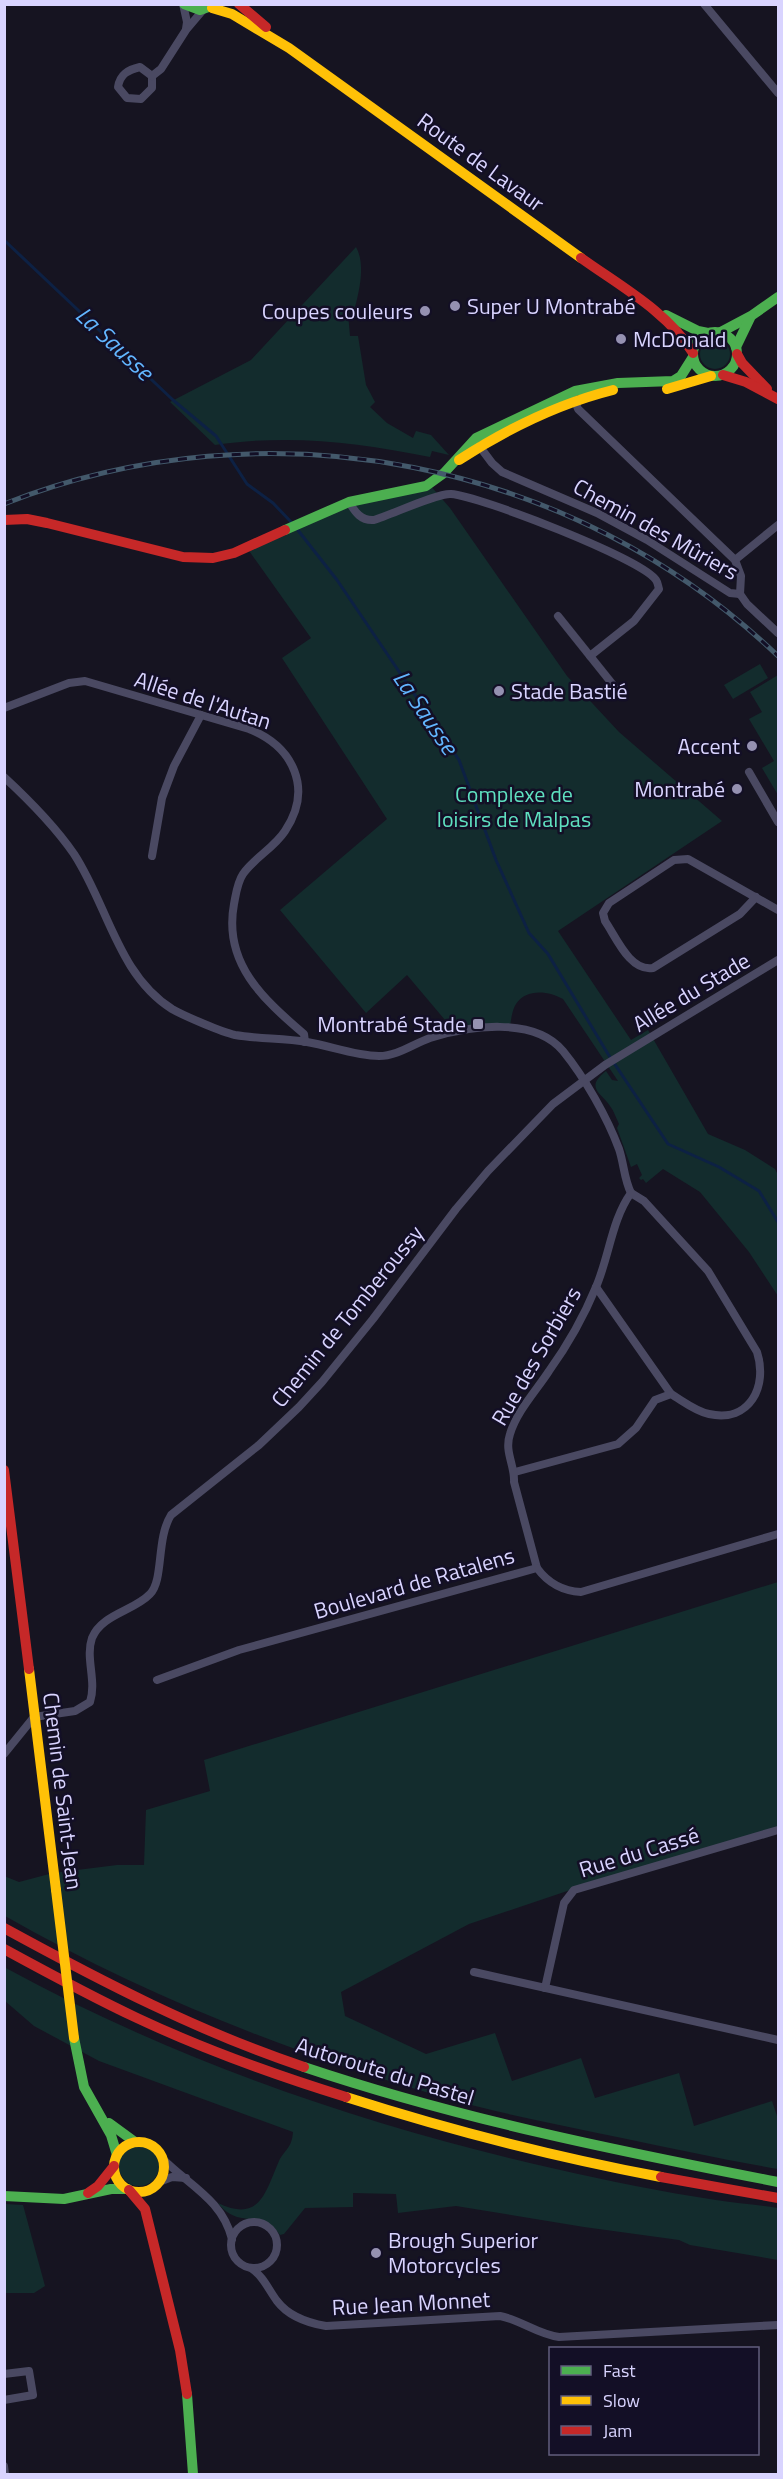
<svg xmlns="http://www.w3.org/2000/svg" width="783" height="2479" font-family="'Titillium Web',sans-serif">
	<rect width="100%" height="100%" fill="#161421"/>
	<g fill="#132c2d">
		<path d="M356 247C366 265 359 292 354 311L348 313 350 336H358L366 385 375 402 370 407 387 423 413 438 416 431 431 435 449 455 432 451 430 457C357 442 289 434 215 445L170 402 251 360Z"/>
		<circle cx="715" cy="354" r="15"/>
		<path d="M429 484 450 508 567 676 619 732 722 821 558 931 631 1040 648 1030 708 1134 745 1150 775 1169 778 1175V1296L749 1252 700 1192 663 1169 646 1183 643 1179 641 1180 639 1178 642 1175 637 1164 631 1167 617 1128 619 1124C616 1118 614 1111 610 1106 602 1093 584 1088 606 1071L612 1080 618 1081 563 999C549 991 526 988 516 1004 512 1010 511 1020 510 1027L456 1033 407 975 366 1013 280 910 387 819 282 658 311 638 247 548 331 509Z"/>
		<path d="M760 664 768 678 733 699 724 685Z"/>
		<path d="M778 675V795L762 768 774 761 749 719 762 712 750 692Z"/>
		<path d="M778 1582V1830L582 1886 469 1924 341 1992 345 2016 426 2054 495 2033 512 2081 581 2058 595 2098 679 2073 694 2126 772 2101 778 2119V2169C726 2160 674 2149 622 2138 565 2126 506 2115 449 2099 298 2056 141 1994 5 1916L4 1876 19 1882 53 1873 117 1865H144L146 1810 210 1791 204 1760Z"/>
		<path d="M4 1967C176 2061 365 2126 556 2169 609 2181 662 2192 716 2200 737 2203 758 2205 778 2208V2260L690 2245 679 2240 584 2227 456 2206 398 2213 396 2194 353 2193V2207L305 2208 284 2234 280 2235C262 2207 239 2231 218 2203 260 2223 265 2193 279 2161 285 2149 292 2148 293 2132L99 2061 34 2026 5 2001Z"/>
		<circle cx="139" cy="2166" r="20"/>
		<path d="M5 2204 23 2205 45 2286 34 2293H5Z"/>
	</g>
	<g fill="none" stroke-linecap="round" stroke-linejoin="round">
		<g stroke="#0d2144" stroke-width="3">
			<path d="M4 240 173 400 216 436 247 484 273 503 293 524"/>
			<path d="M297 529 337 580 459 760 496 860 529 933 548 954 608 1054 668 1144 719 1167 759 1191 778 1222"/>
		</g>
		<g stroke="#4a4962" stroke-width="8">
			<path d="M183 4 187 22 186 29"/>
			<path d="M704 4 778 93"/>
			<path d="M140 67 152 76V88L141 99 127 98 118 87C120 74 128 70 140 67Z"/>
			<path d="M152 76 161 69 186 30 203 10"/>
			<path d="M574 398 578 409 735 560 741 576 740 594"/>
			<path d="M480 447 492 463 502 472 597 513 647 540 730 593 740 594"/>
			<path d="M349 502C355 512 361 521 374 520 391 515 437 493 451 494 480 496 642 559 656 580 658 583 658 586 659 589L634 621 590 656"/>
			<path d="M735 560 778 525"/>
			<path d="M740 594 747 604 778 633"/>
			<path d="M558 616 614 686"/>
			<path d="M4 708 69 683 85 681 249 729C294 747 313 789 285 831 274 848 254 858 243 874 237 883 236 894 234 904 223 963 263 999 304 1034L305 1042"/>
			<path d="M749 772 778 822"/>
			<path d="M4 777C30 801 54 825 74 854 108 906 118 975 172 1009 184 1016 222 1032 235 1035 259 1039 284 1038 307 1042 331 1046 355 1056 379 1056 397 1056 413 1044 430 1038 468 1026 534 1016 563 1051 585 1078 607 1117 619 1149 624 1164 624 1179 631 1193"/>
			<path d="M152 856 162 798 174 766 201 715"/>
			<path d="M756 897 740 914 653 968C630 972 616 937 605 921L603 913 609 903 674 860 688 859 778 910"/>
			<path d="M596 1287 671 1394"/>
			<path d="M515 1472 618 1444 636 1428 655 1400 671 1394C683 1401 695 1411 709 1414 750 1423 768 1386 757 1352L708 1271 644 1201 631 1193"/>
			<path d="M537 1568 514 1482C515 1465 504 1452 510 1434 517 1411 536 1391 549 1371 567 1346 584 1316 596 1287 609 1257 612 1219 631 1193"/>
			<path d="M157 1680 239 1650 537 1568C548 1583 562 1591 581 1592L778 1534"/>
			<path d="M4 1754 34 1717 75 1711 90 1702C97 1681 85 1658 92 1638 102 1614 134 1611 150 1594 164 1580 156 1539 171 1515L259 1445 299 1407 322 1382 373 1319 456 1209 488 1171 553 1104 605 1065 778 960"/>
			<path d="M474 1972 778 2040"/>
			<path d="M545 1988 564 1903 574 1890 778 1830"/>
			<path d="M162 2158C188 2185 222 2199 232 2239"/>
			<path d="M159 2182 172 2177 186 2178"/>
			<circle cx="254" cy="2245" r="23"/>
			<path d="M251 2268C264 2277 268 2289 277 2301 289 2317 308 2323 326 2326L500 2316C521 2320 537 2334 559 2337L778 2325"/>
			<path d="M4 2374 29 2371 33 2395 4 2400"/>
			<path d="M4 2466 5 2474"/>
		</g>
		<g stroke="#4caf50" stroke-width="10">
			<path d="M184 4 200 10 217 4"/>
			<path d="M666 315 698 331 708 333"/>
			<circle cx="715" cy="354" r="22"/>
			<path d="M719 333 751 316 778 297"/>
			<path d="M736 347 750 318"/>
			<path d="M285 530 349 502 426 486 444 473 476 438 575 391 618 383 673 381 681 376 693 357"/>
			<path d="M74 2038 84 2087 111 2135 117 2155"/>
			<path d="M304 2067C459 2119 618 2151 778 2182"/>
			<path d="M109 2123 135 2142"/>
			<path d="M4 2196 64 2199 111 2189H128"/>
			<path d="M187 2394 193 2474"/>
		</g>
		<g stroke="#ffc107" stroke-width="10">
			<path d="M212 8 232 14 289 48 581 258"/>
			<path d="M667 389 711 376"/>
			<path d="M459 460C507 429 557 404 613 390"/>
			<path d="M29 1669 56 1890"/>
			<path d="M346 2097C449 2130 555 2157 661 2177"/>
			<circle cx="139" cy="2167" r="25"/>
		</g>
		<g stroke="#c62828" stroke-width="10">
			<path d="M239 4 266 27"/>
			<path d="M581 258C620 286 668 312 693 353"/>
			<path d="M737 354 742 363 767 389"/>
			<path d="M723 375 746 382 778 399"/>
			<path d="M4 520 27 519 47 523 183 557 213 558 234 553 285 530"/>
			<path d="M4 1470 29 1669"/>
			<path d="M4 1928C101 1981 199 2032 304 2067"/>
			<path d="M4 1949C48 1973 92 1997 137 2018 205 2050 275 2075 346 2097"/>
			<path d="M661 2177 778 2198"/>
			<path d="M129 2190 145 2209 180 2350 187 2394"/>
			<path d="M88 2193 98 2186 114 2166"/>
		</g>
		<defs>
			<path id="rail" d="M4 504C268 400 574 460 778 656"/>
		</defs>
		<use href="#rail" stroke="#43596b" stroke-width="5"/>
		<use href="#rail" stroke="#130f26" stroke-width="3" stroke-dasharray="9" stroke-linecap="butt"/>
		<path stroke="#ffc107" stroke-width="10" d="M56 1890 74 2038"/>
	</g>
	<g fill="#9591b1" stroke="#130f26" stroke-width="2">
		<circle cx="455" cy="306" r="6"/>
		<circle cx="425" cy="311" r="6"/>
		<circle cx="621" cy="339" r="6"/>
		<circle cx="499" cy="691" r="6"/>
		<circle cx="752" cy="746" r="6"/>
		<circle cx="737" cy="789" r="6"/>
		<rect x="472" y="1018" width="12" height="12" rx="3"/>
		<circle cx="376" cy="2253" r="6"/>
	</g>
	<g text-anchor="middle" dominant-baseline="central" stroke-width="5" stroke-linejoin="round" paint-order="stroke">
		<g font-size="22" fill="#d9d4ff" stroke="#130f26">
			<text transform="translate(481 162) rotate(36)">Route de Lavaur</text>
			<text transform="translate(656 529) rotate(29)">Chemin des Mûriers</text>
			<text transform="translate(203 700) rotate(18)">Allée de l'Autan</text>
			<text transform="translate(691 992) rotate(-31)">Allée du Stade</text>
			<text transform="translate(347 1316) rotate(-51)">Chemin de Tomberoussy</text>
			<text transform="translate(536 1356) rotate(-60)">Rue des Sorbiers</text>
			<text transform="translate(414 1583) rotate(-16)">Boulevard de Ratalens</text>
			<text transform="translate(63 1791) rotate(83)">Chemin de Saint-Jean</text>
			<text transform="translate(639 1852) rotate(-17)">Rue du Cassé</text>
			<text transform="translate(385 2071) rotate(17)">Autoroute du Pastel</text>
			<text transform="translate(411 2303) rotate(-3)">Rue Jean Monnet</text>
		</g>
		<g font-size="22" fill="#d9d4ff" stroke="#130f26" text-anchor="start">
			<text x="467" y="306">Super U Montrabé</text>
			<text x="413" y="311" text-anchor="end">Coupes couleurs</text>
			<text x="633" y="339">McDonald</text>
			<text x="511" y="691">Stade Bastié</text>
			<text x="740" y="746" text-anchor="end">Accent</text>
			<text x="725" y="789" text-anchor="end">Montrabé</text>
			<text x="466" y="1024" text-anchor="end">Montrabé Stade</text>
			<text x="388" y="2240">Brough Superior<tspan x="388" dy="25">Motorcycles</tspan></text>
		</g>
		<g font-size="22" fill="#5fe0c0" stroke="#130f26">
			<text x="514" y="794">Complexe de<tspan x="514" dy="25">loisirs de Malpas</tspan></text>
		</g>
		<g font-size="24" font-style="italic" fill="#62b6ff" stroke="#130f26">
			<text transform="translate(115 343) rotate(43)">La Sausse</text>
			<text transform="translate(426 712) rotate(56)">La Sausse</text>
		</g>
	</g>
	<rect width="783" height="2479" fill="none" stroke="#d9d4ff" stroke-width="12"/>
	<rect x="549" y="2347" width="210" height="108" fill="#130f26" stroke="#625e7d" stroke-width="1.5"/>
	<rect x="561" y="2366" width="30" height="9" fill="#4caf50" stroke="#625e7d" stroke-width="1.5"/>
	<text x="603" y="2377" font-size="18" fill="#d9d4ff">Fast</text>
	<rect x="561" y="2396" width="30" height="9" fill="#ffc107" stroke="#625e7d" stroke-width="1.5"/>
	<text x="603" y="2407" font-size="18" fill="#d9d4ff">Slow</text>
	<rect x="561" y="2426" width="30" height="9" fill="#c62828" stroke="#625e7d" stroke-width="1.5"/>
	<text x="603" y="2437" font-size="18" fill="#d9d4ff">Jam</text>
</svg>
